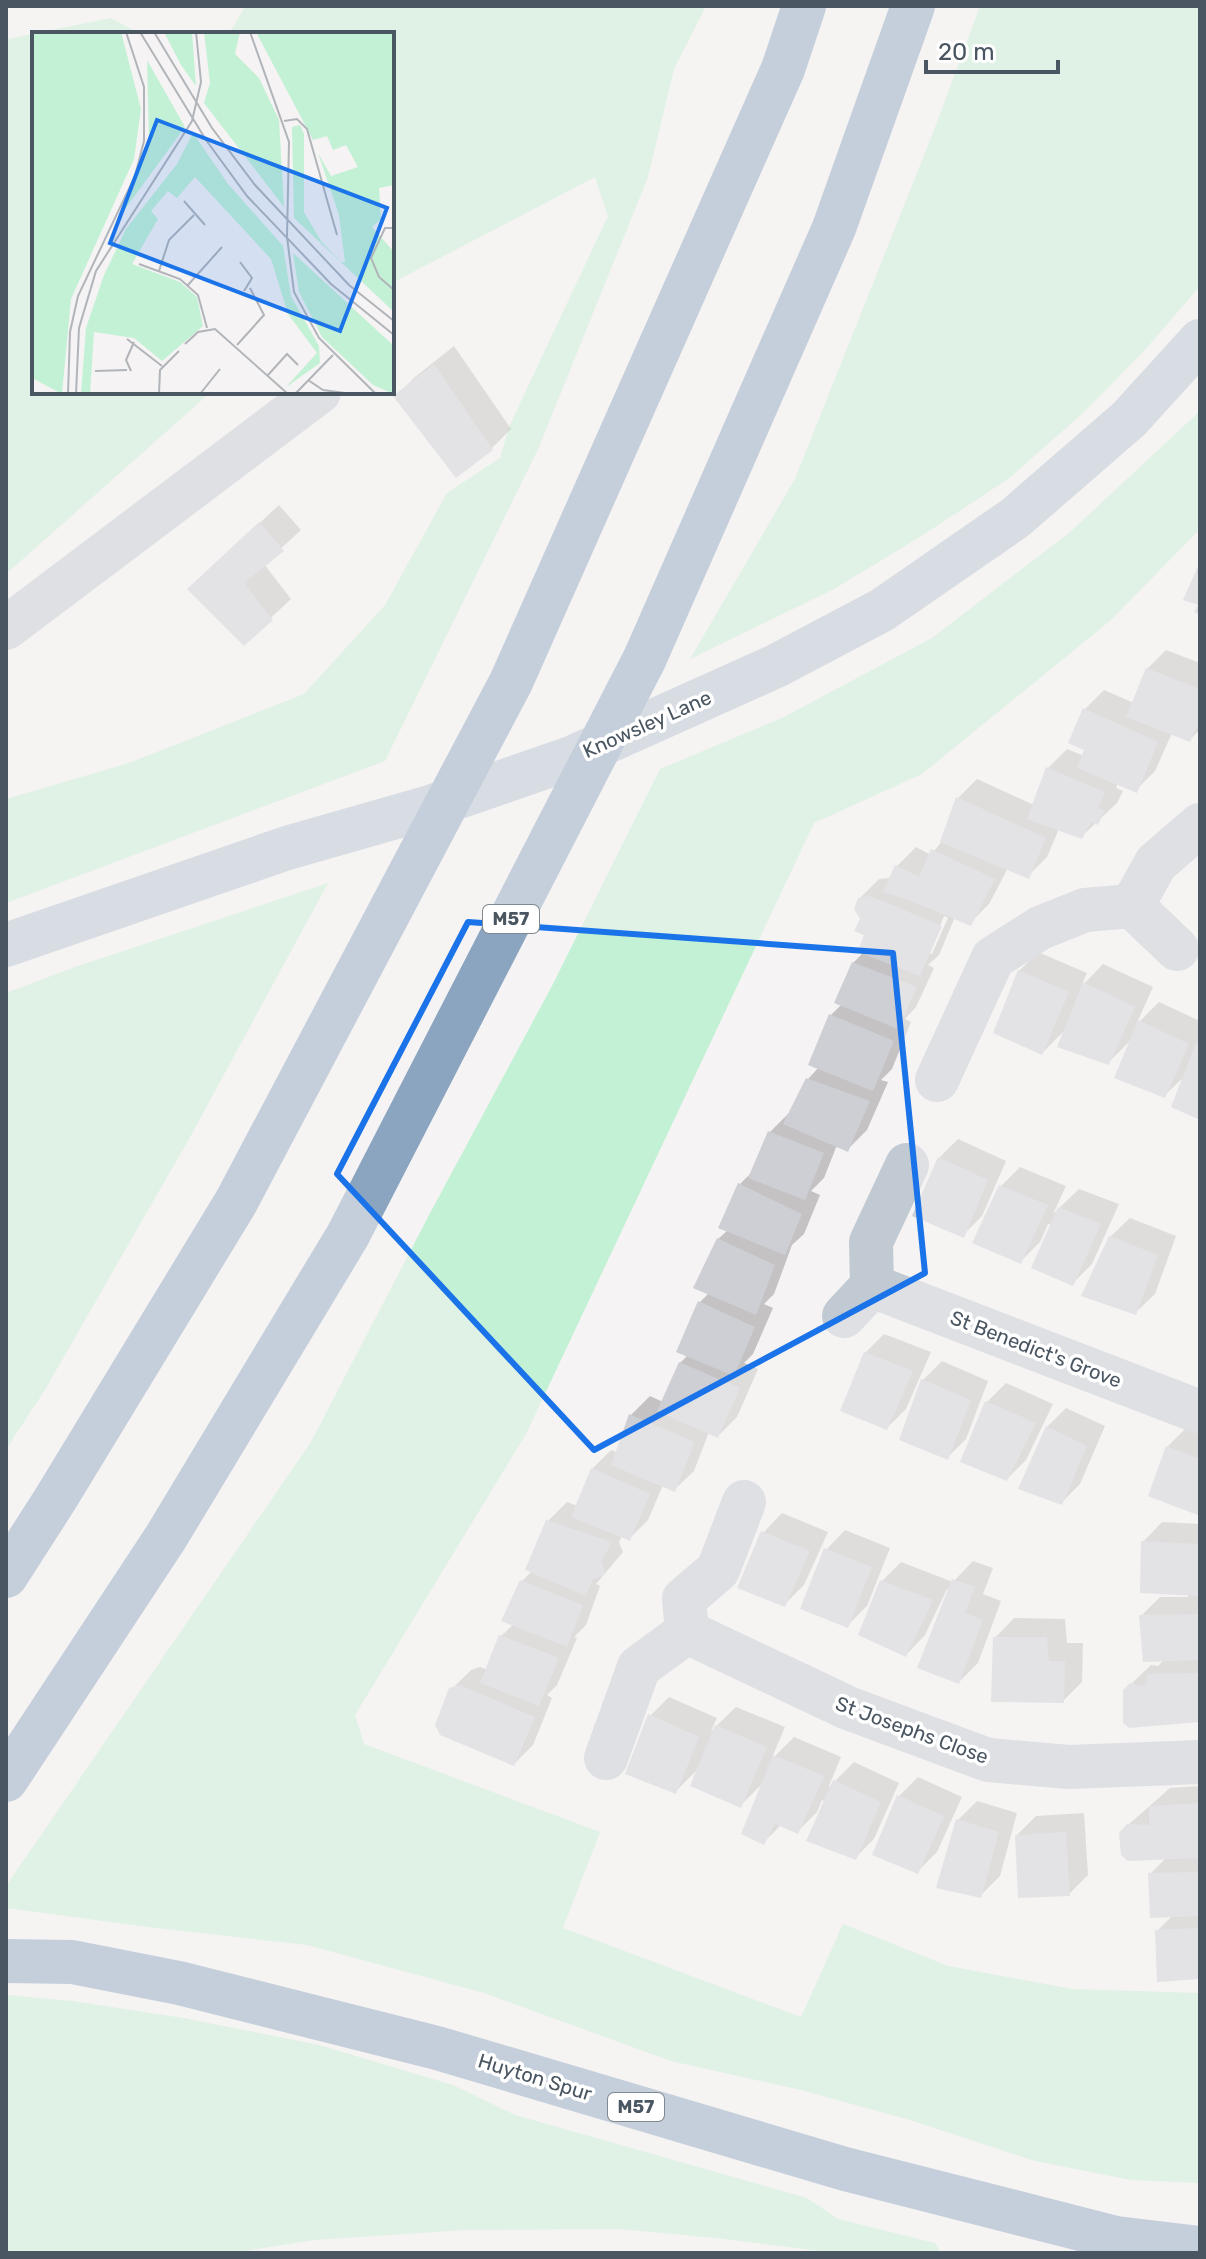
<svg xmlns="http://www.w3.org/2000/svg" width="1206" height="2259" font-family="Rubik,sans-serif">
	<rect width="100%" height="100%" fill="#f5f3f3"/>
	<g fill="#c3f1d5">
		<path d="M245 6H706L674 69 648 177 539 447 385 761 6 903V799L129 763 304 694 385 605 447 493 500 458 509 427 608 216 595 177 392 283V34H229Z"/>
		<path d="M980 6H1200V286L1144 351 1083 413 1008 479 923 535 834 589 690 659 795 479 936 125Z"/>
		<path d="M111 18 140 34H34V392H211L6 574V40L8 39Z"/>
		<path d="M1200 411V529L1111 620 922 774 814 823 526 1434 355 1715 364 1744 600 1832 563 1928 801 2017 843 1924 948 1966 1072 1989 1200 1993V2183L1131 2180 1035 2161 910 2120 801 2090 671 2061 484 1993 307 1945 148 1927 6 1908V1886L311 1442 428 1217 553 984 660 769 784 717 932 638 1069 533Z"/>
		<path d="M328 883 189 1139 43 1393 6 1449V993L75 967Z"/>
		<path d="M6 1995 73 2001 183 2018 319 2045 453 2085 515 2115 807 2198 838 2219 935 2243 941 2253H836L716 2238 620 2229 465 2230 314 2240 232 2253H6Z"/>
	</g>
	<g fill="#0003" fill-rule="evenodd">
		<path d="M454 346 511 429 492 448 456 475 396 396 415 377Z"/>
		<path d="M279 505 301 530 264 564 291 599 244 643 209 570Z"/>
		<path d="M1166 650 1200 663V729L1190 740 1172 733 1155 771 1136 790 1118 783 1116 788 1123 791 1117 803 1081 837 1059 829 1047 857 1028 876 1008 868 989 904 970 923 955 917 939 955 928 965 934 968 916 1007 905 1019 911 1022 892 1069 881 1080 888 1082 867 1130 848 1149 837 1145 824 1178 811 1191 820 1195 804 1234 792 1245 774 1294 764 1304 773 1308 753 1354 744 1363 758 1369 737 1417 718 1436 709 1432 694 1471 674 1490 663 1485 648 1520 629 1539 622 1536 619 1542 623 1552 596 1584 600 1586 586 1625 574 1637 577 1638 557 1685 547 1695 552 1698 533 1745 514 1764 451 1690 471 1670 480 1667 488 1670 501 1636 514 1624 522 1581 532 1571 548 1521 567 1502 578 1506 592 1469 611 1450 616 1452 631 1415 650 1396 663 1402 680 1363 688 1355 699 1303 709 1293 718 1239 728 1230 740 1184 753 1171 770 1132 789 1113 808 1079 819 1067 831 1015 842 1004 853 963 864 952 866 934 859 899 879 879 890 878 897 866 916 847 931 855 942 841 958 798 977 779 1034 805 1048 768 1067 749 1084 756 1086 749 1070 742 1085 709 1104 690 1134 703 1147 669ZM944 916 948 918 932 954H928Z"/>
		<path d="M1038 952 1087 973 1081 987 1103 964 1153 987 1136 1025 1159 1002 1200 1021V1039L1198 1044 1200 1042V1117L1187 1074 1164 1096 1132 1039 1108 1063 1067 1028 1042 1053 1019 971Z"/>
		<path d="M958 1139 1006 1161 982 1216 963 1235 939 1158Z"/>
		<path d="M1020 1167 1066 1186 1053 1214 1079 1189 1119 1204 1092 1264 1073 1283 1052 1225 1048 1224 1040 1242 1021 1261 1001 1186Z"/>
		<path d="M1130 1218 1176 1236 1155 1294 1135 1313 1110 1237Z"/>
		<path d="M884 1334 931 1352 906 1409 887 1428 865 1353Z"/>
		<path d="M942 1361 988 1381 966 1439 947 1458 901 1439 923 1380Z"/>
		<path d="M1006 1383 1053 1404 1026 1460 1007 1479 987 1402Z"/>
		<path d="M1066 1408 1105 1426 1080 1484 1061 1503 1047 1427Z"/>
		<path d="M1186 1428 1200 1433V1514L1167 1447Z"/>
		<path d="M782 1513 828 1532 804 1585 785 1604 763 1533Z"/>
		<path d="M1162 1522 1200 1524V1720L1125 1690 1151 1665 1158 1666 1165 1659 1141 1616 1160 1597H1188V1593L1143 1542Z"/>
		<path d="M845 1530 890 1548 867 1606 848 1625 826 1550Z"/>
		<path d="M973 1561 993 1568 983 1594 1001 1601 978 1663 959 1682 950 1590 947 1589 925 1635 906 1655 882 1581 901 1562 953 1582Z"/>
		<path d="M1014 1618 1065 1619 1067 1643H1083L1082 1682 1063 1701 995 1638Z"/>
		<path d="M669 1697 717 1718 711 1731 736 1707 785 1727 771 1760 794 1737 841 1757 828 1788 854 1762 899 1783 874 1839 855 1858 826 1802 822 1800 817 1812 798 1831 781 1825 764 1842V1782L740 1806 700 1767 675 1792 650 1716Z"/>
		<path d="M918 1777 962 1797 937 1852 918 1871 874 1853 899 1796Z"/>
		<path d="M1200 1786V1977L1157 1931 1173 1915 1150 1874 1166 1858 1128 1825 1170 1788Z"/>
		<path d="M977 1801 1017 1813 1000 1876 980 1896 958 1820Z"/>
		<path d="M1084 1813 1088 1875 1069 1894 1017 1835 1036 1816Z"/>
	</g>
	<g fill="#cdcfd5">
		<path d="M434 364 493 450 456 478 393 396Z"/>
		<path d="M259 522 284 551 244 583 273 620 244 646 187 589Z"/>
		<path d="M1198 566 1200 567V615L1194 612 1198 605 1183 600Z"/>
		<path d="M1146 668 1200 689V720L1190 742 1126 717Z"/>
		<path d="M1083 708 1158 742 1137 793 1077 768 1084 750 1068 743Z"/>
		<path d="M1046 767 1105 792 1098 808 1105 810 1098 825 1091 822 1082 839 1027 819Z"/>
		<path d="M956 797 1046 838 1029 879 940 842Z"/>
		<path d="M931 849 995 879 971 926 909 900 883 892 895 865 919 877Z"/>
		<path d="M870 896 942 926 920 976 858 952 864 935 854 931 860 919 854 909 858 898Z"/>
		<path d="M852 962 917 987 898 1029 834 1003Z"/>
		<path d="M1018 970 1069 992 1042 1055 993 1033Z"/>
		<path d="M1083 982 1135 1007 1109 1065 1057 1047Z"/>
		<path d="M829 1014 894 1041 873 1091 808 1065Z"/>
		<path d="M1138 1020 1189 1044 1165 1098 1114 1078Z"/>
		<path d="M1196 1043 1200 1045V1120L1171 1107Z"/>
		<path d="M806 1078 870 1101 848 1152 783 1124Z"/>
		<path d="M768 1131 824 1153 805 1200 748 1178Z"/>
		<path d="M938 1157 988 1180 964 1238 912 1216Z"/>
		<path d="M738 1183 802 1214 785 1255 718 1228Z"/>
		<path d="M999 1185 1048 1205 1021 1264 972 1243Z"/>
		<path d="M1058 1207 1101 1224 1073 1286 1031 1268Z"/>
		<path d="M1109 1236 1158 1255 1136 1315 1081 1296Z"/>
		<path d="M717 1238 775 1265 756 1315 693 1288Z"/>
		<path d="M698 1301 755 1327 734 1376 676 1352Z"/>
		<path d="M864 1352 913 1371 887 1430 840 1411Z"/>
		<path d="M679 1362 740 1388 718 1438 657 1411Z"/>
		<path d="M921 1379 971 1400 948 1460 899 1440Z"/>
		<path d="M985 1401 1036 1423 1007 1481 960 1462Z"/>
		<path d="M629 1414 695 1442 675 1492 611 1465Z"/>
		<path d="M1046 1426 1087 1446 1062 1505 1018 1489Z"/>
		<path d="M1166 1446 1200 1459V1516L1148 1496Z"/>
		<path d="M591 1468 650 1494 630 1541 571 1517Z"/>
		<path d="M546 1520 612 1542 601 1562 605 1572 603 1576 593 1579 586 1596 525 1570Z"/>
		<path d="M761 1531 810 1551 785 1607 737 1588Z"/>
		<path d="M1141 1541 1200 1544V1596L1140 1593Z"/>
		<path d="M824 1548 872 1567 848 1628 800 1609Z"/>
		<path d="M952 1579 975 1587 965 1613 983 1620 959 1684 917 1668Z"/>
		<path d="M520 1580 583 1605 567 1647 501 1621Z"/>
		<path d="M880 1580 933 1600 906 1657 858 1635Z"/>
		<path d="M1200 1614V1660L1143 1662 1139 1615Z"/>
		<path d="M499 1635 559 1658 539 1706 480 1683Z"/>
		<path d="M993 1637H1047L1049 1661H1065L1064 1703 991 1702Z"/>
		<path d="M1200 1673V1722L1129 1728 1123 1723V1690L1130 1683 1146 1686 1147 1674Z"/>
		<path d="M460 1685 535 1717 514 1766 440 1735 435 1725 449 1688Z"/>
		<path d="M648 1714 699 1737 676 1794 625 1774Z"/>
		<path d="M715 1725 767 1747 741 1808 690 1786Z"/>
		<path d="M773 1755 824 1776 798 1834 775 1824 764 1845 741 1834Z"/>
		<path d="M833 1780 881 1802 856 1860 806 1841Z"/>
		<path d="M897 1795 944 1816 918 1874 872 1855Z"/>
		<path d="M1200 1803V1858L1128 1861 1121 1855 1119 1833 1127 1824 1149 1825V1806Z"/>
		<path d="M956 1819 999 1832 981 1898 936 1888Z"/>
		<path d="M1066 1832 1070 1896 1018 1898 1015 1835Z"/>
		<path d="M1200 1872V1916L1150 1918 1148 1873Z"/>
		<path d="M1200 1928V1979L1157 1982 1155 1930Z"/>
	</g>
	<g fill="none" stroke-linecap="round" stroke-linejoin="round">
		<g stroke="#c1cad2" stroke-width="44">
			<path d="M6 628 319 392"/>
			<path d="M1132 906 1156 863 1200 825"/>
			<path d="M937 1080 993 958 1040 928 1085 910 1132 906 1177 949"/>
			<path d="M872 1286 1200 1412"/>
			<path d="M844 1316 872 1286 871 1242 907 1165"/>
			<path d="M687 1632 848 1708 988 1760 1069 1767 1200 1762"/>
			<path d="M606 1758 639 1667 687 1632 684 1599 718 1570 744 1502"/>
		</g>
		<path stroke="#b3c2d1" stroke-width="44" d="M6 945 287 848 427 808 571 758 776 666 882 610 1015 518 1129 419 1200 341"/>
		<g stroke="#8ba5c1" stroke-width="44">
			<path d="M6 1576 56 1498 236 1202 511 682 783 69 804 6"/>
			<path d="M6 1780 166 1537 348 1235 645 658 834 228 913 6"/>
			<path d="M6 1961 72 1962 179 1983 437 2048 845 2169 1116 2238 1200 2248"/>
		</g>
	</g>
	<path d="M0 0H1206V2259H0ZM468 922 893 953 925 1273 594 1450 337 1174Z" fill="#f5f3f3" fill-opacity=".55" fill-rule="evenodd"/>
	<path fill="none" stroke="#1a73e8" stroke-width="6" stroke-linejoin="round" d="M468 922 893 953 925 1273 594 1450 337 1174Z"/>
	<g text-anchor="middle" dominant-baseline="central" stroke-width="7" stroke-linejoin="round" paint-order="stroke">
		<g fill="#fff" stroke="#808990" stroke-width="2">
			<rect x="483" y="905" width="56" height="28" rx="6"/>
			<rect x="608" y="2093" width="56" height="28" rx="6"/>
		</g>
		<g font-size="18" font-weight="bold" fill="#4a5661">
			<text x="511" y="919">M57</text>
			<text x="636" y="2107">M57</text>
		</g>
		<g font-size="20" fill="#4a5661" stroke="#fff">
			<text transform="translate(647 724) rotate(-24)">Knowsley Lane</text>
			<text transform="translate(1036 1349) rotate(21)">St Benedict's Grove</text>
			<text transform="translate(912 1730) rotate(20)">St Josephs Close</text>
			<text transform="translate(535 2077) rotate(17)">Huyton Spur</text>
		</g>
	</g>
	<g transform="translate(32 32)">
		<rect width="362" height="362" fill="#f5f3f3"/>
		<path d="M0 0H89L109 77 102 127 39 267 30 362 2 347ZM132 0H160L164 54 149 33ZM172 0H208L203 22 227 46 247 88 252 175 172 71 178 51ZM224 0H362V153L347 156 349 187 340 195 362 220V280L262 186 260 95 268 93 272 102V180L289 209 309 230H313L307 183 286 121 299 144 326 135 314 113 301 118 295 104 281 108ZM115 28 153 95 88 184 117 111ZM161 101 196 152 251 214 259 264 287 314 288 331 254 355 285 321 256 282 239 227 163 145 145 166 136 159 119 179 126 187 100 232 148 250 165 265 171 294 130 329 102 306 62 300 58 362H49L54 296 72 243 94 197 145 132ZM261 221 362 314V362L341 353 290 305 267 260Z" fill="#c3f1d5"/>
		<path fill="none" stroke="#b1b4b9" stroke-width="2" d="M108 0 174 108 215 164 299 252 362 303M122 0 180 96 223 153 317 253 362 289M218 0 257 110 255 205 262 260 287 306 344 362M252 89 265 87 275 97 305 203M152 169 173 193M362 196H353L339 226 347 245 362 258M208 230 220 246 212 259M107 232 148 247 166 263 175 296M127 239 137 208 162 183M156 253 190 215M95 307 130 334M153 312 166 300 183 297 256 362M205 313 232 283 218 256M63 339 95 338M99 339 94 328 102 310M236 343 255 322 266 333M276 348 291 358 320 362M36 362 38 300 46 264 103 144 112 109V55L94 0M44 362 47 296 64 239 160 89 169 50 164 0M127 362 128 338 147 319M168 362 188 337M263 362 301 323"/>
		<path fill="#1a73e8" fill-opacity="0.15" stroke="#1a73e8" stroke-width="4" d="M125 88 355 176 308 299 78 211Z"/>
		<rect width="362" height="362" fill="none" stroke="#4a5661" stroke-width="4"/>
	</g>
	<rect width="1206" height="2259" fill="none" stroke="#4a5661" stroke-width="16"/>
	<path d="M926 60v12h132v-12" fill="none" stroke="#4a5661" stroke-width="4"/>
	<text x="938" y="60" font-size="24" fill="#4a5661" stroke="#ffffff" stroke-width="6" paint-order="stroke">20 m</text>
</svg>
